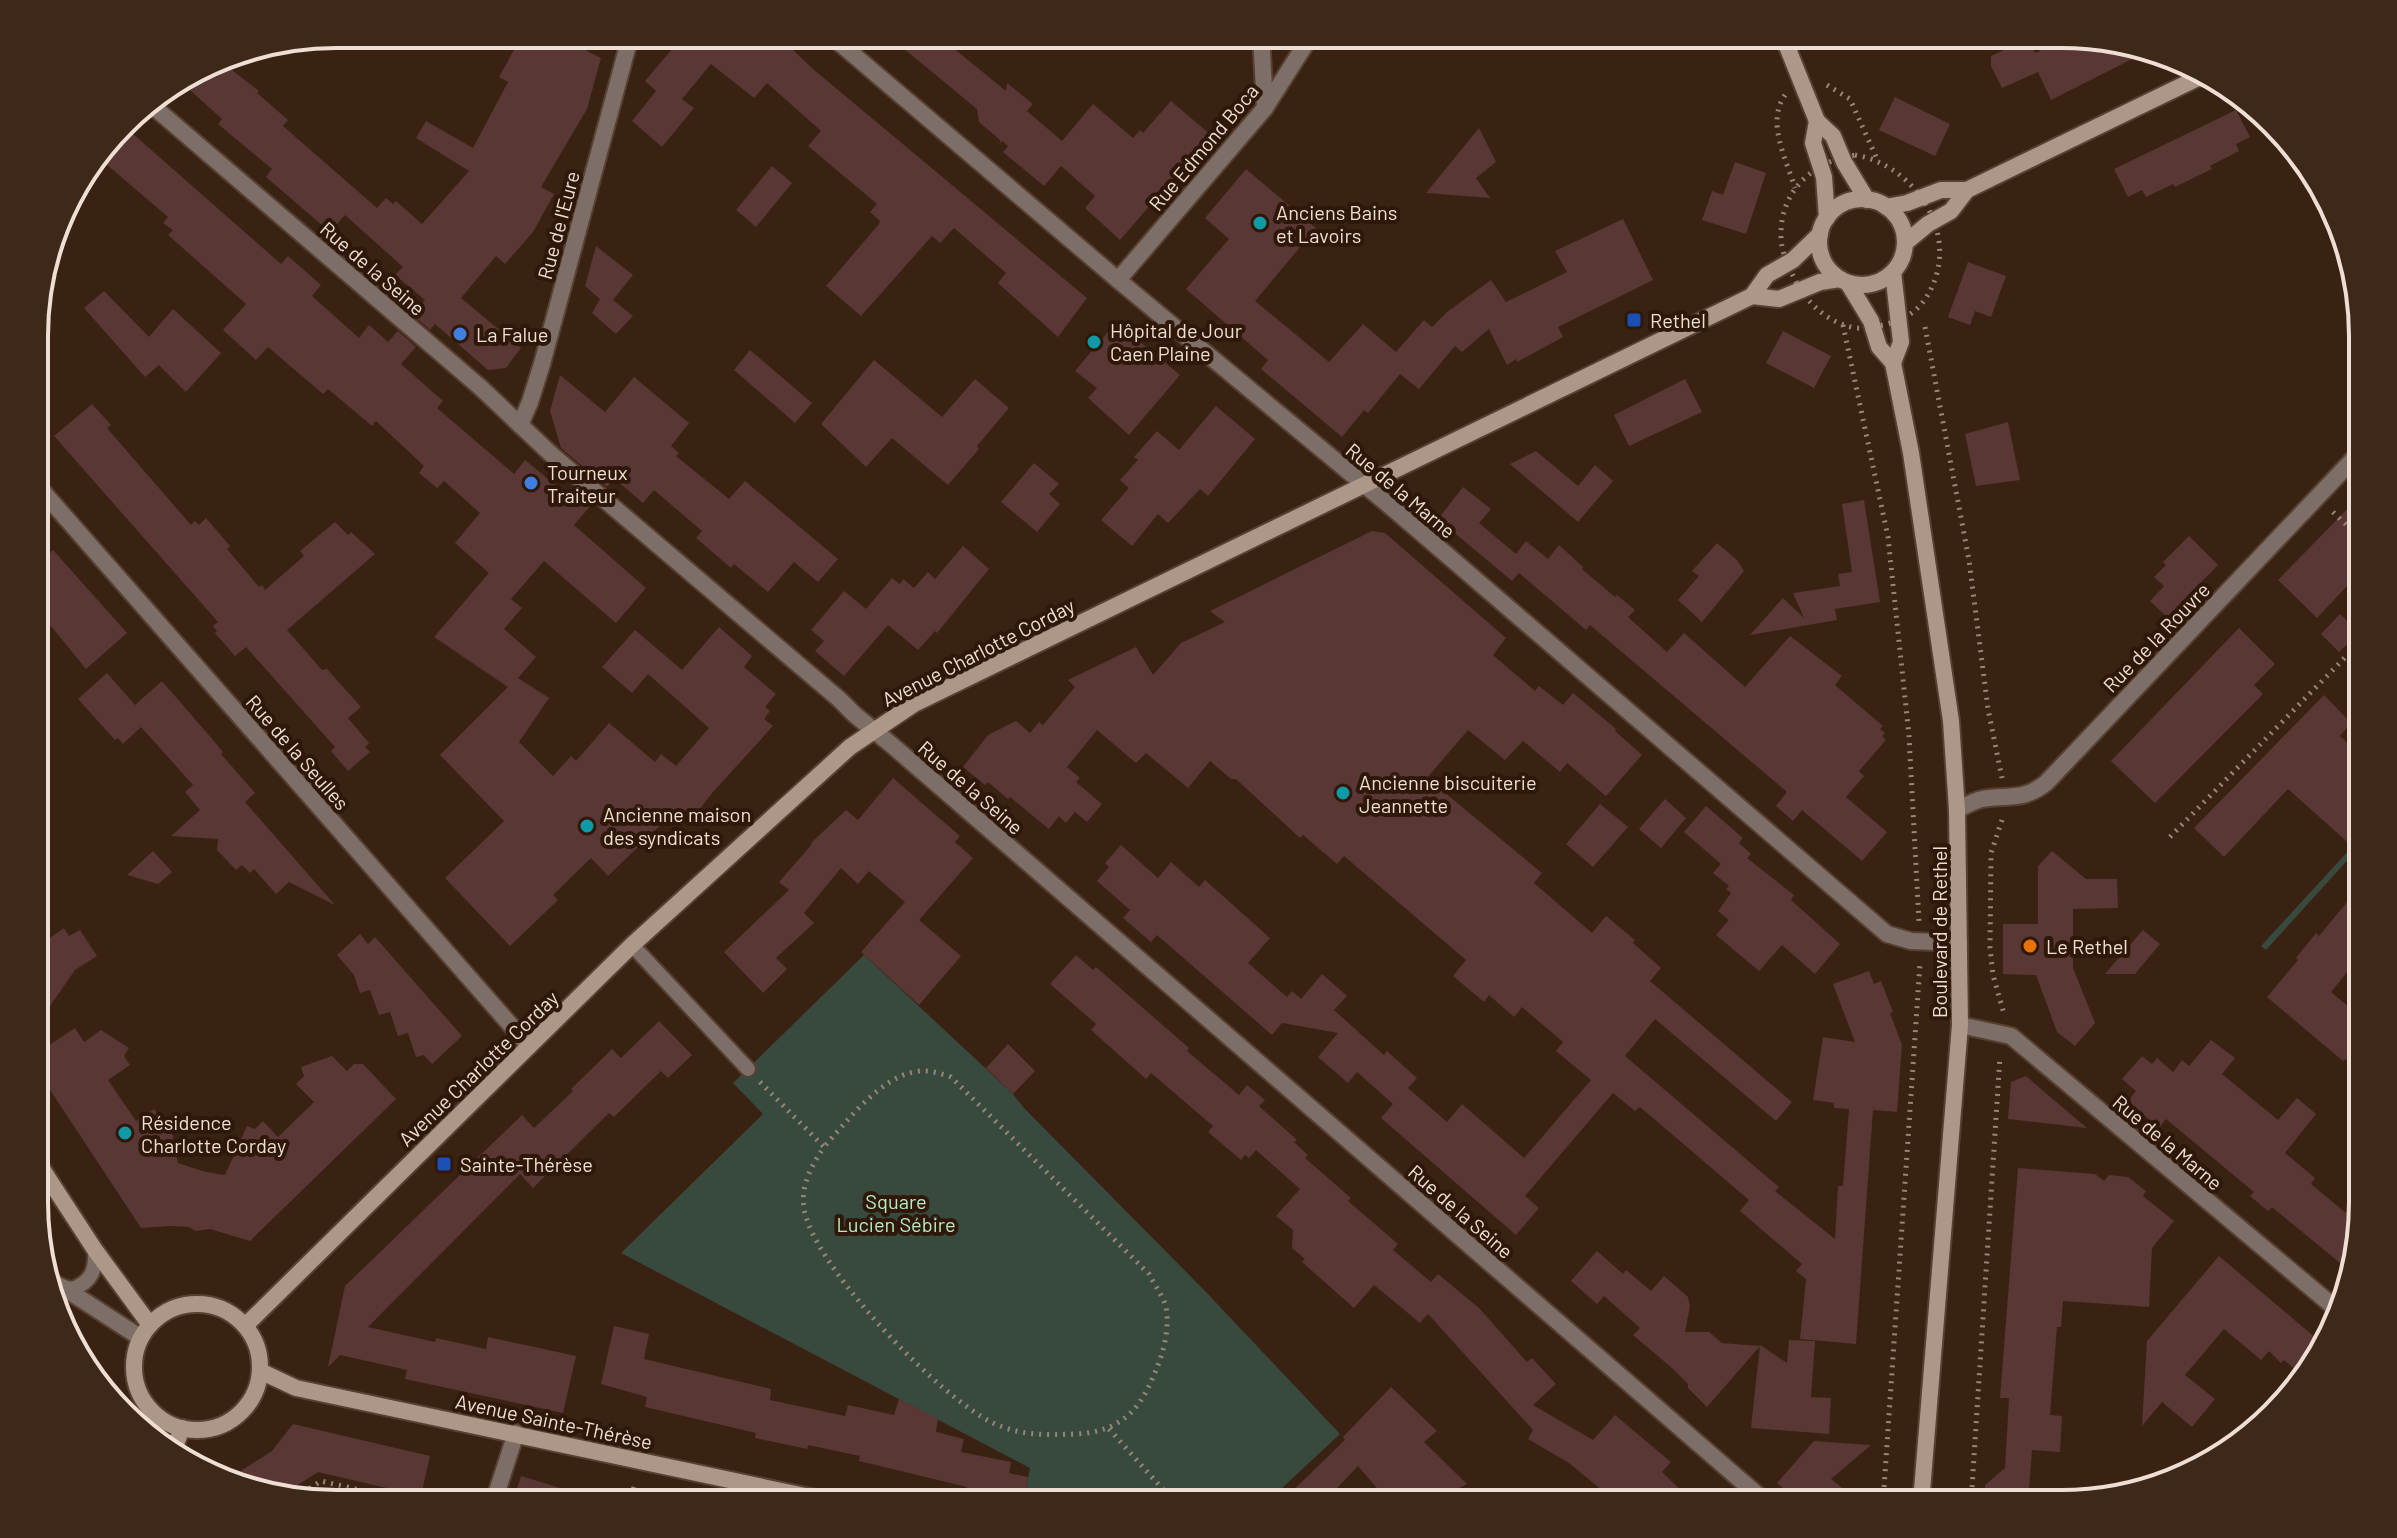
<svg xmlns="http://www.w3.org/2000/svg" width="2397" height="1538" font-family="Barlow,sans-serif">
	<rect width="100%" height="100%" fill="#3a2212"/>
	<g fill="#384a3e">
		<path d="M2362 836V844L2266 950 2261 946Z"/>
		<path d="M864 955 1013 1094 1023 1107 1205 1291 1340 1434 1265 1504H1023L1030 1468 621 1253 763 1114 733 1083Z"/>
	</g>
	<g fill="#583734">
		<path d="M486 34H596L587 51 601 58 587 109 541 187 554 194 533 232 505 264 496 256 461 298 521 348 506 368 488 370 435 324 430 330 412 314 425 300 395 275 403 267 345 215 330 232 266 177 272 169 218 124 222 119 181 82 218 59 259 91 257 93 288 120 283 126 377 208 386 198 393 204 396 201 422 224 469 171 416 138 426 121 473 148 508 82 499 77 514 50Z"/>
		<path d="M685 34H776L813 69 1087 298 1058 337 998 283 1006 273 954 228 940 243 932 236 861 316 826 286 879 224 880 221 870 212 877 204 808 146 821 131 767 83 754 98 711 64 682 99 694 108 662 147 632 121 656 91 645 81Z"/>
		<path d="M886 34H963L952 47 1006 91 1007 83 1033 104 1027 111 1062 141 1093 104 1133 138 1140 130 1143 133 1171 101 1211 135 1120 240 1085 208 1095 196 1061 166 1044 186 1003 152 1008 146 1002 141 1000 143V140L979 122 977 109Z"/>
		<path d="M2028 39 2035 53 2064 40 2070 50 2092 39 2152 49 2051 100 2038 72 2002 88 1991 66V56Z"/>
		<path d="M1895 97 1950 124 1935 156 1879 130Z"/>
		<path d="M2236 110 2250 137 2236 144 2239 151 2210 166 2212 169 2175 187 2173 184 2146 197 2142 190 2128 197 2114 169Z"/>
		<path d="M124 126 281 264 288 256 321 285 312 296 359 338 369 325 388 342 398 331 416 347 401 364 443 401 437 408 514 474 525 460 578 504 573 488 592 504 574 525 646 588 616 623 544 561 511 599 522 608 504 629 536 657 518 678 549 698 519 742 553 776 571 756 576 761 609 723 655 762 661 754 676 766 709 728 648 674 632 693 602 667 635 630 682 670 719 627 752 656 744 667 776 694 765 707 770 711 764 719 773 726 713 792 688 824 674 812 608 876 591 858 553 895 558 900 510 946 445 878 504 821 440 755 508 687 434 637 489 573 455 543 480 513 444 481 437 488 419 473 424 466 376 421 372 426 328 389 323 394 268 347 256 360 223 330 246 304 168 235 173 230 163 223 168 217 99 158Z"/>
		<path d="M1479 128 1496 162 1476 178 1490 198 1426 193Z"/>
		<path d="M1735 162 1766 173 1746 234 1702 220 1712 191 1723 195Z"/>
		<path d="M772 166 792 183 756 227 736 210Z"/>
		<path d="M1246 169 1316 228 1255 301 1329 362 1363 324 1396 352 1424 320 1432 327 1447 312 1491 280 1506 302 1567 272 1555 251 1623 219 1653 280 1558 327 1563 337 1517 362 1516 359 1507 365 1489 329 1462 352 1455 346 1419 389 1400 374 1368 413 1364 410 1342 437 1261 369 1268 360 1186 289 1229 239 1205 218Z"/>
		<path d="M596 246 633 275 613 300 633 316 616 334 592 313 600 299 585 286Z"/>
		<path d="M1968 262 2006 276 1991 317 1975 311 1970 325 1948 317Z"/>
		<path d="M104 291 149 337 173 309 221 353 186 392 159 365 145 377 84 308Z"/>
		<path d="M1116 322 1180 375 1129 435 1088 398 1097 388 1075 371Z"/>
		<path d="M1783 331 1831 356 1814 388 1766 363Z"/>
		<path d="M750 350 812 403 795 423 734 370Z"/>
		<path d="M874 360 942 417 975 379 1009 408 977 446 979 449 948 485 892 438 866 467 821 424Z"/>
		<path d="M560 375 605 412 634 377 689 423 671 446 679 453 676 456 729 499 745 481 838 559 818 582 794 562 768 592 734 564 731 568 696 538 702 531 654 490 643 503 614 478 607 487 561 448 550 411Z"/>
		<path d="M1685 379 1702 412 1629 446 1614 415Z"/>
		<path d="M92 404 111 425 107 428 191 525 195 521 199 525 206 518 230 546 227 549 259 587 262 585 265 590 304 556 300 551 335 522 348 535 351 532 375 554 287 630 322 670 327 669 361 707 348 718 369 743 365 747 370 752 348 771 331 751 335 747 246 647 235 656 215 633 217 631 213 626 218 622 54 436Z"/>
		<path d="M1216 406 1255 439 1208 496 1200 489 1168 523 1158 514 1132 546 1101 520 1129 488 1120 480 1138 460 1134 457 1157 431 1179 450Z"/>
		<path d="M2008 422 2020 480 1976 486 1965 434Z"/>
		<path d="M1536 451 1578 486 1595 465 1613 481 1578 522 1510 464Z"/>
		<path d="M1034 463 1059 484 1049 494 1060 504 1037 532 1001 502Z"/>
		<path d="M1463 487 1491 509 1479 523 1516 554 1526 541 1548 559 1559 545 1583 567 1582 569 1615 597 1617 595 1635 610 1628 617 1667 652 1684 633 1745 687 1790 636 1842 676 1835 685 1883 726 1880 729 1885 733 1882 736 1886 740 1859 771 1864 776 1846 797 1887 832 1862 861 1802 810 1793 821 1776 806 1787 792 1590 625 1586 630 1519 573 1512 581 1438 519Z"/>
		<path d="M2362 494V570L2317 618 2278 580Z"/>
		<path d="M1864 500 1880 602 1835 609 1837 620 1750 635 1783 598 1804 618 1793 593 1840 586 1838 574 1852 572 1842 504Z"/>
		<path d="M1372 531 1385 533 1506 638 1493 655 1535 691 1539 686 1563 705 1573 693 1616 729 1615 731 1642 755 1606 796 1567 763 1560 772 1523 741 1505 760 1468 730 1427 778 1542 873 1534 883 1592 933 1606 916 1635 940 1633 943 1661 968 1650 981 1792 1102 1776 1121 1655 1019 1625 1056 1779 1187 1775 1191 1835 1239 1838 1186H1843L1849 1109 1834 1108V1103L1813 1100 1823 1037 1855 1042 1833 984 1869 971 1874 984 1881 981 1893 1012 1890 1013 1902 1045 1897 1112 1873 1110 1856 1344 1800 1339 1806 1279 1796 1271 1802 1264 1740 1211 1749 1200 1640 1107 1635 1111 1613 1093 1525 1196 1539 1208 1516 1235 1381 1118 1393 1104 1357 1072 1348 1083 1318 1057 1338 1033 1282 1023 1272 1035 1157 935 1151 942 1123 918 1130 910 1097 881 1109 867 1105 863 1121 845 1158 878 1171 862 1199 887 1205 880 1270 938 1248 963 1287 997 1292 991 1301 999 1322 974 1347 996 1334 1010 1384 1055 1387 1051 1417 1078 1408 1088 1447 1122 1462 1104 1524 1158 1591 1080 1556 1051 1563 1042 1522 1007 1514 1017 1489 995 1484 1002 1453 976 1466 960 1344 856 1337 864 1303 835 1300 838 1236 779H1231L1210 761 1188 788 1146 753 1136 763 1097 730 1067 767 1080 778 1076 782 1102 804 1087 822 1075 812 1066 823 1059 816 1049 829 1010 797 1008 799 988 782 985 785 963 767 988 735 1016 721 1030 733 1039 722 1043 725 1075 687 1068 680 1136 647 1153 675 1181 643 1225 622 1210 611Z"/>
		<path d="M2189 536 2218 565 2167 617 2150 601 2164 586 2154 577 2166 565 2163 562Z"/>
		<path d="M1717 543 1737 560 1744 571 1702 622 1678 600 1699 576 1692 571Z"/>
		<path d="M963 546 989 569 937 633 935 631 918 650 888 625 844 676 815 651 824 641 811 630 844 591 866 609 892 578 900 584 903 579 914 588 928 572 935 579Z"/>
		<path d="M53 550 127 633 86 669 51 626 37 640V565Z"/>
		<path d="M2340 614 2359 633 2339 652 2321 634Z"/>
		<path d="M2239 628 2275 664 2254 685 2263 694 2155 803 2111 761Z"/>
		<path d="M107 673 135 705 162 681 213 740 223 752 221 754 255 793 245 802 335 905 289 882 276 894 254 869 250 873 242 865 236 870 217 850 218 839 171 836 200 810 185 792 193 785 141 727 123 744 118 738 115 740 78 699Z"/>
		<path d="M2324 695 2351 723 2340 736 2362 756V855L2288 789 2224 857 2194 828Z"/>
		<path d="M893 778 960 836 955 842 973 858 919 920 961 956 919 1005 861 952 905 902 869 871 858 884 841 868 804 913 814 923 776 958 787 969 763 993 724 952 789 890 779 882 812 844 811 843 846 810 858 820Z"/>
		<path d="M1665 799 1686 818 1661 848 1639 829Z"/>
		<path d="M1600 804 1628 827 1593 867 1566 844Z"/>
		<path d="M1706 806 1743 838 1739 843 1751 854 1747 858 1794 895 1791 900 1840 944 1815 974 1782 945 1759 971 1716 935 1729 920 1718 911 1731 893 1726 889 1729 886 1713 873 1721 864 1684 832Z"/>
		<path d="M153 851 172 872 158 884 127 875Z"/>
		<path d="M2052 851 2086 879H2117L2118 908 2073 909V968L2095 1023 2075 1046 2057 1032 2036 975 2003 974V924H2038V866Z"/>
		<path d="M2362 884V954L2331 992 2362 1018V1074L2345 1059 2343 1061 2267 997 2298 960 2296 958 2316 933 2319 936Z"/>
		<path d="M64 928 69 936 80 930 97 956 75 970 37 1025V947Z"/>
		<path d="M2143 930 2160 944 2135 974H2105Z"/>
		<path d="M360 934 368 944 375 937 462 1036 432 1064 424 1055 416 1057 408 1033 398 1036 390 1012 379 1015 370 990 360 993 354 975 337 955Z"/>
		<path d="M1076 955 1093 970 1096 967 1189 1048 1187 1051 1239 1095 1247 1085 1265 1100 1259 1106 1297 1140 1294 1142 1308 1155 1305 1158 1351 1198 1348 1201 1398 1244 1393 1250 1431 1282 1438 1274 1479 1308 1527 1362 1532 1358 1556 1384 1533 1405 1593 1440 1615 1415 1671 1462 1662 1472 1695 1504H1595L1604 1492 1569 1463 1528 1439 1533 1430 1428 1314 1420 1323 1374 1285 1354 1308 1302 1262 1305 1259 1292 1248 1293 1230 1276 1216 1300 1189 1256 1150 1249 1158 1245 1155 1241 1160 1208 1132 1213 1126 1151 1073 1146 1079 1091 1030 1096 1024 1050 984Z"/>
		<path d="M659 1021 692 1055 668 1078 661 1071 614 1117 609 1113 533 1188 520 1174 368 1327 435 1342 436 1338 486 1349 488 1337 576 1356 563 1413 405 1379 407 1370 340 1355 328 1367 345 1286 522 1115 534 1128 573 1091 571 1089 612 1049 621 1058Z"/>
		<path d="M75 1028 84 1042 101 1030 129 1048 124 1056 130 1065 108 1080 136 1121 154 1109 160 1118 169 1117 178 1163 206 1172 225 1175 247 1126 255 1129 263 1121 278 1137 314 1102 296 1084 304 1076 301 1067 332 1056 347 1071 354 1064H363L396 1099 250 1241 210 1229 195 1231 189 1227 170 1226 141 1228 37 1070V1053Z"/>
		<path d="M2211 1040 2235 1058 2222 1074 2278 1120 2297 1098 2316 1114 2285 1153 2315 1178 2311 1184 2346 1213 2362 1193V1221L2352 1273 2272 1207 2268 1211 2250 1196 2254 1192 2166 1119 2159 1128 2128 1101 2136 1091 2122 1079 2142 1056 2152 1064 2157 1058 2173 1072 2182 1060 2189 1066Z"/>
		<path d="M1008 1044 1035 1071 1013 1094 986 1068Z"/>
		<path d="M2026 1076 2048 1095 2087 1128 2008 1119 2011 1082Z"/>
		<path d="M2018 1168 2095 1174 2104 1181 2109 1175 2128 1177 2146 1191 2143 1196 2174 1221 2152 1248 2149 1307 2063 1301 2061 1327H2057L2050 1415 2062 1416 2060 1452 2032 1450 2028 1503H1991L1985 1496V1485L2005 1468 2009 1398H2000Z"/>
		<path d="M1597 1251 1623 1274 1626 1270 1651 1291 1664 1276 1688 1297 1690 1306 1685 1332H1709L1722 1343 1760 1346 1707 1407 1688 1388V1384L1672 1368 1633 1335 1640 1328 1604 1296 1597 1304 1571 1281Z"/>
		<path d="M2219 1256 2324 1345 2312 1370 2304 1377 2284 1360 2281 1363 2269 1351 2261 1360 2224 1329 2185 1375 2215 1399 2192 1427 2162 1402 2142 1426 2147 1341Z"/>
		<path d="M614 1326 649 1334 644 1359 771 1389 770 1400 845 1416 848 1405 894 1415 899 1399 938 1419 936 1432 964 1439 961 1452 1011 1462 1009 1473 1028 1477 1023 1503 966 1491 967 1487 859 1461 860 1456 808 1445 807 1449 755 1438 756 1433 645 1407 647 1397 601 1384Z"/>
		<path d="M1789 1340 1815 1341 1811 1397 1831 1398 1829 1434 1751 1428 1760 1345 1787 1363Z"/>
		<path d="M1391 1387 1437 1431 1424 1442 1467 1484 1427 1504H1398L1388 1491 1383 1495 1358 1466 1322 1504H1279L1345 1440 1343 1437Z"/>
		<path d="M293 1424 430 1456 421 1496 318 1472 282 1495 240 1488 225 1481 272 1451Z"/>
		<path d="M1814 1441 1871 1445 1831 1479 1861 1503H1801L1777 1483Z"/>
		<path d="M521 1476 593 1498 592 1504H512Z"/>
	</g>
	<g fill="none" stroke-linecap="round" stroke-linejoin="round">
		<defs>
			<g id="lane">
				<path d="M632 945 748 1069"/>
				<path d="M64 1288 73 1289C92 1281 96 1270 95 1250"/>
			</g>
			<g id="street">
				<path d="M829 34 1118 280 1396 511 1887 934 1911 941 1959 943"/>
				<path d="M1261 34 1265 108"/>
				<path d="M148 102 480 387 552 455 839 699 855 715 893 746 1767 1503"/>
				<path d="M1118 280 1265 108 1312 34"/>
				<path d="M520 425 530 402 542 364 631 34"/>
				<path d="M37 485 529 1046"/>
				<path d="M1957 810C1965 806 1973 801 1982 799 2008 794 2022 802 2046 783L2362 450"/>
				<path d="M1960 1025 2011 1036 2340 1312"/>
				<path d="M51 1282 64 1288 141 1338"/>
				<path d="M493 1504 516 1433"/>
			</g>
			<g id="secondary">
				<path d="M1782 34 1817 121 1833 136 1844 162 1867 200"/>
				<path d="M1817 121 1813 143 1824 177 1827 218"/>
				<circle cx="1862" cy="242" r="43"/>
				<path d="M1886 207 1907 203 1941 190H1967L2206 74"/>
				<path d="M1905 243 1928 224 1951 211 1967 190"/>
				<path d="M1893 272 1901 342 1893 363"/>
				<path d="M1848 283 1871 321 1879 347 1893 363 1911 453 1951 721 1957 810 1960 1025 1921 1503"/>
				<path d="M1752 296 1779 299 1820 282 1840 279"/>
				<path d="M37 1161 95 1250 150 1325"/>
				<circle cx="197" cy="1367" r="63"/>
				<path d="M245 1326 632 945 850 747 914 704 1752 296 1767 275 1793 260 1820 234"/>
				<path d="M260 1371 296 1388 843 1504"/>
				<path d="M172 1455 182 1428"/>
			</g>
		</defs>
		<use href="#lane" stroke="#574031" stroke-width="18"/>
		<use href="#street" stroke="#574031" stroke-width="20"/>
		<use href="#secondary" stroke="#574031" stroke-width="20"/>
		<g stroke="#998578" stroke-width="5" stroke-dasharray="2 6" stroke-linecap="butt">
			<path d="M1827 85 1850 99 1877 159"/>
			<path d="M1785 95C1766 122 1786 159 1795 188"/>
			<path d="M1855 155C1911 164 1956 227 1934 282 1925 305 1911 318 1887 324 1875 327 1863 330 1851 327 1828 322 1807 303 1796 282 1789 268 1781 252 1781 236 1780 191 1813 161 1855 155Z"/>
			<path d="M1843 325 1888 537 1909 736 1919 922"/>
			<path d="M1925 327 1969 560 1988 709 2002 778"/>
			<path d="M2333 512 2362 540"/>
			<path d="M2002 820 1991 853 1990 948 1993 975 2004 1014"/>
			<path d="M2170 837 2362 640"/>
			<path d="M760 1082 824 1147C809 1169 797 1193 807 1220 826 1277 939 1397 993 1423 1021 1436 1047 1435 1076 1434 1116 1432 1138 1414 1153 1377 1163 1355 1170 1331 1166 1307 1163 1296 1154 1284 1149 1274L951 1077C939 1073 927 1069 914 1072 880 1078 846 1122 824 1147"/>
			<path d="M1109 1429 1176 1504"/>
			<path d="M296 1497 321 1481 419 1504"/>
			<path d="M1883 1503 1920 964"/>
			<path d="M1971 1503 2000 1056"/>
			<path d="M629 1504 634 1487"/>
		</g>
		<use href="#lane" stroke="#7d6f67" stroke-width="14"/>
		<use href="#street" stroke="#7d6f67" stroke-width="16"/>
		<use href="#secondary" stroke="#ad9789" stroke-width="16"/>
	</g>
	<g fill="#0f9aa8" stroke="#2f1809" stroke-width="3">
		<circle cx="1260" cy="223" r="8"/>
		<circle cx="1094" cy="342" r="8"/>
		<circle cx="1343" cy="793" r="8"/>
		<circle cx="587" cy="826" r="8"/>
		<circle cx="125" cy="1133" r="8"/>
	</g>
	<g fill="#1a4fb4" stroke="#2f1809" stroke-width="3">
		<rect x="1626" y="312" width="16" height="16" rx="4"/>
		<rect x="436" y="1156" width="16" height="16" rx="4"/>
	</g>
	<g fill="#3f7fe0" stroke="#2f1809" stroke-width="3">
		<circle cx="460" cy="334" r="8"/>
		<circle cx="531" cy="483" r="8"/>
	</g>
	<circle fill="#e8710a" stroke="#2f1809" stroke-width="3" cx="2030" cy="946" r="8"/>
	<g text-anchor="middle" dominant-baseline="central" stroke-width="8" stroke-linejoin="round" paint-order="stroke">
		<g font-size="20" fill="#eeded4" stroke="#2f1809">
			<text transform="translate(1203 147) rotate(-50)">Rue Edmond Boca</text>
			<text transform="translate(558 225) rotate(-75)">Rue de l'Eure</text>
			<text transform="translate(373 268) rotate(41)">Rue de la Seine</text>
			<text transform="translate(1401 490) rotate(40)">Rue de la Marne</text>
			<text transform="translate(2156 637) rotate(-46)">Rue de la Rouvre</text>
			<text transform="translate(978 652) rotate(-27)">Avenue Charlotte Corday</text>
			<text transform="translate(298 752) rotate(49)">Rue de la Seulles</text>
			<text transform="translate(971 787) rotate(41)">Rue de la Seine</text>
			<text transform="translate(1939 932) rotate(-90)">Boulevard de Rethel</text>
			<text transform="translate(478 1068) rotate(-44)">Avenue Charlotte Corday</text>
			<text transform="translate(2168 1142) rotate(40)">Rue de la Marne</text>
			<text transform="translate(1461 1211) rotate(41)">Rue de la Seine</text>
			<text transform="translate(554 1421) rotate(12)">Avenue Sainte-Thérèse</text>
		</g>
		<g font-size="20" fill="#eeded4" stroke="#2f1809" text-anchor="start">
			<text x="1276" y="212">Anciens Bains<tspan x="1276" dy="23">et Lavoirs</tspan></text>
			<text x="1650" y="320">Rethel</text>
			<text x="1110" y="330">Hôpital de Jour<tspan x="1110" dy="23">Caen Plaine</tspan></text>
			<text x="476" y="334">La Falue</text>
			<text x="547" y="472">Tourneux<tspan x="547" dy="23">Traiteur</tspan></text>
			<text x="1359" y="782">Ancienne biscuiterie<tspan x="1359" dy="23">Jeannette</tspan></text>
			<text x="603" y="814">Ancienne maison<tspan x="603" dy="23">des syndicats</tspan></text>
			<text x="2046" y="946">Le Rethel</text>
			<text x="141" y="1122">Résidence<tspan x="141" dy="23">Charlotte Corday</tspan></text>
			<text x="460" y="1164">Sainte-Thérèse</text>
		</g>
		<g font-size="20" fill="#b2ecc6" stroke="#2f1809">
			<text x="896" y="1201">Square<tspan x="896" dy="23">Lucien Sébire</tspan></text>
		</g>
	</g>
	<path d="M0 0H2397V1538H0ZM336 48H2061A288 288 0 0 1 2349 336V1202A288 288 0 0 1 2061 1490H336A288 288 0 0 1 48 1202V336A288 288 0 0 1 336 48Z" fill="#3e2819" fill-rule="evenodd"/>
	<path fill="none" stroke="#eeded4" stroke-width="4" d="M336 48H2061A288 288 0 0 1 2349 336V1202A288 288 0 0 1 2061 1490H336A288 288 0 0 1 48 1202V336A288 288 0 0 1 336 48Z"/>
</svg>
